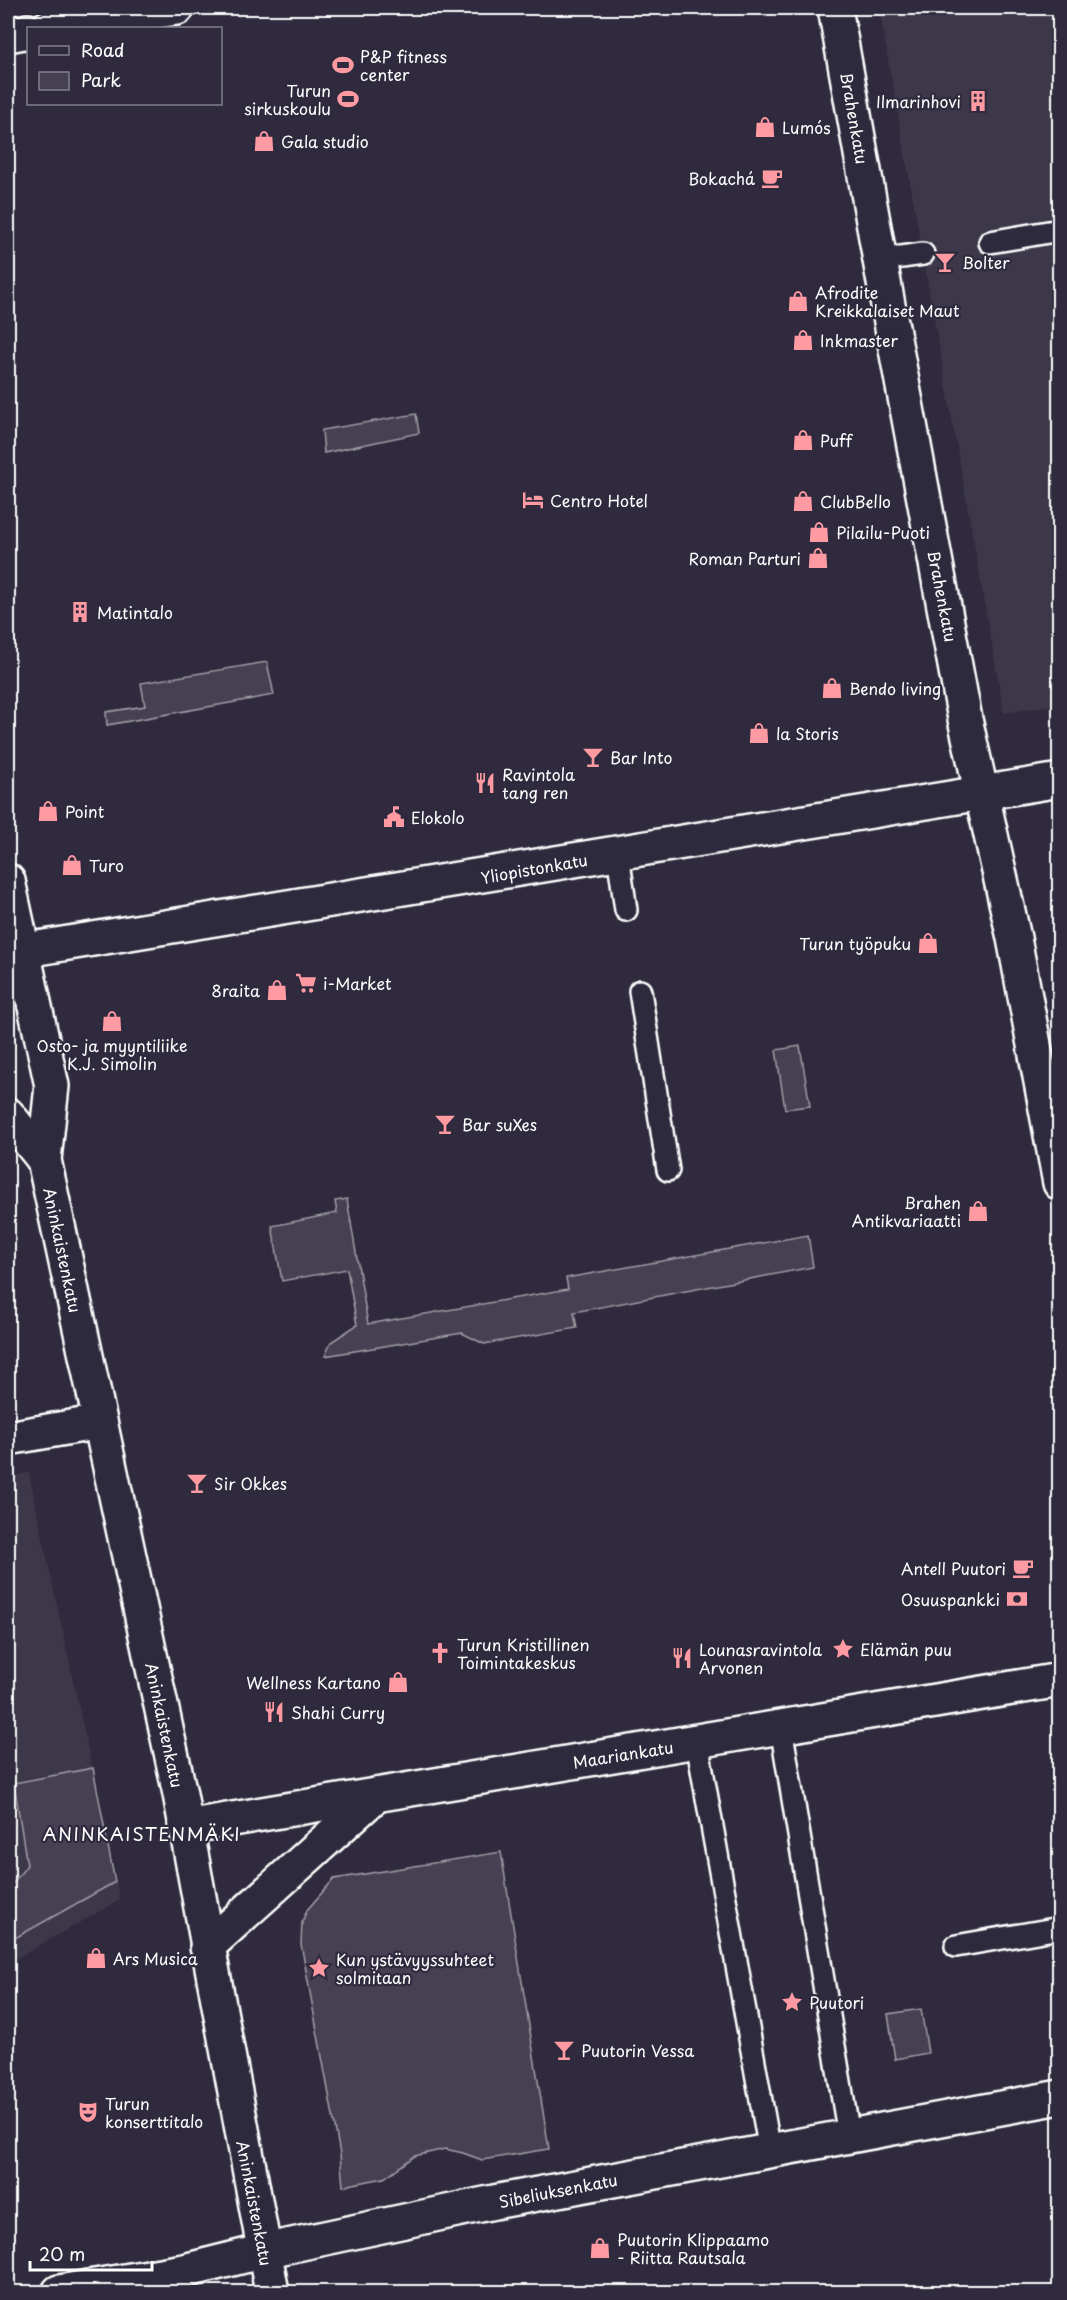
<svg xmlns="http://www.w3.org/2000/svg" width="1067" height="2300" font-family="'Playpen Sans',sans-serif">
	<rect width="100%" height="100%" fill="#2f2a3d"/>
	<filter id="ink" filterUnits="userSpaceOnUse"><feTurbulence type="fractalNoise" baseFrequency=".0167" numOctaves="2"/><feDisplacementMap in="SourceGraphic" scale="12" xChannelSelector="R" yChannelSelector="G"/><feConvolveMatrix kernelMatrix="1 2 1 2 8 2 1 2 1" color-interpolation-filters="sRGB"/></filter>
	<g filter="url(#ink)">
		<g fill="#3c3749">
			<path d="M879 8H1059V710L1058 704 1004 713Z"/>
			<path d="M29 1473 120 1900 8 1963V1477Z"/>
		</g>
		<g fill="#464152" stroke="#a2a0a8" stroke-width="1.5">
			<path d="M416 414 419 433 324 453 322 430Z"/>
			<path d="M267 662 274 695 107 725 106 712 145 706 141 683Z"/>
			<path d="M800 1046 810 1106 785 1109 776 1050Z"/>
			<path d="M347 1199 368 1324 568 1289 566 1278 808 1235 813 1267 574 1312 577 1328 484 1344 462 1333 325 1356 331 1342 357 1325 347 1269 282 1281 272 1226 337 1213 335 1201Z"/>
			<path d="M93 1768 115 1882 8 1942V1890L27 1865 14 1783Z"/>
			<path d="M501 1852 549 2149 482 2160 463 2153 445 2149 415 2156 384 2178 343 2186 340 2154 301 1944 302 1922 307 1910 334 1879Z"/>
			<path d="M921 2009 928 2053 895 2059 888 2014Z"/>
		</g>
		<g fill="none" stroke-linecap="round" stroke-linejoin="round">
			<defs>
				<g id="service">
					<path d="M990 242 1060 230"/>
					<path d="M880 260 923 254"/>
					<path d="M618 854 626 910"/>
					<path d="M640 991 668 1170"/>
					<path d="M781 1727 849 2136"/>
					<path d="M697 1742 770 2151"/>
					<path d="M956 1946 1060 1928"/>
				</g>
				<g id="minor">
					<path d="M835 8 893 333 965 719 1014 938 1060 1183"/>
					<path d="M8 953 1060 780"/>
					<path d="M8 1438 100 1422"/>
					<path d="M59 2292 184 2271 264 2251 494 2202 1060 2097"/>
				</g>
				<g id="tertiary">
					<path d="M185 1827 1060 1680"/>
					<path d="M207 1947 376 1795"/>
				</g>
				<g id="secondary">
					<path d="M47 28 177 8"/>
					<path d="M8 35 28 31"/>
					<path d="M8 881 52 1086 44 1160 180 1794 272 2292"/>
					<path d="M8 1115 44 1160"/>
				</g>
			</defs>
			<use href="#service" stroke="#fff" stroke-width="26"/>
			<use href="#minor" stroke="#fff" stroke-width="38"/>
			<use href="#tertiary" stroke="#fff" stroke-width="38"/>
			<use href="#secondary" stroke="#fff" stroke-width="38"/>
			<use href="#service" stroke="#2f2a3d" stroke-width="21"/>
			<use href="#minor" stroke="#2f2a3d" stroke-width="33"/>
			<use href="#tertiary" stroke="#2f2a3d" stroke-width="33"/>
			<use href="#secondary" stroke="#2f2a3d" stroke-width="33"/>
		</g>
	</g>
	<defs>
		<symbol id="stadium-bare" viewBox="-9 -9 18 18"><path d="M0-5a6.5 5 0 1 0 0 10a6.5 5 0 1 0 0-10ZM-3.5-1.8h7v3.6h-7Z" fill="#ff9aa2" stroke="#2f2a3d" stroke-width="2.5" paint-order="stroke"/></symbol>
		<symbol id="building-bare" viewBox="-9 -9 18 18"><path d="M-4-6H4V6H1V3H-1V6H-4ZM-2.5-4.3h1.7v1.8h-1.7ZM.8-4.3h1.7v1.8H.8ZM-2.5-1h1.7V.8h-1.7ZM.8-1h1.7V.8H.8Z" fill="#ff9aa2" stroke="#2f2a3d" stroke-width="2.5" paint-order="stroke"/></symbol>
		<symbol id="shop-bare" viewBox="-9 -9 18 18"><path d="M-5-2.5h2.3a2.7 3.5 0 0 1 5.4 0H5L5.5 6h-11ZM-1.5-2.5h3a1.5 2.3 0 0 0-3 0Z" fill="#ff9aa2" stroke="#2f2a3d" stroke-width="2.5" paint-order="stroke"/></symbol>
		<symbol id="cafe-bare" viewBox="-9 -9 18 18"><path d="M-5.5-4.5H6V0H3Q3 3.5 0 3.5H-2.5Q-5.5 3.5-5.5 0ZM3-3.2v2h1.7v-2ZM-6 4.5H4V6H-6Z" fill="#ff9aa2" stroke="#2f2a3d" stroke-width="2.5" paint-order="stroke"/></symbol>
		<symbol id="bar-bare" viewBox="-9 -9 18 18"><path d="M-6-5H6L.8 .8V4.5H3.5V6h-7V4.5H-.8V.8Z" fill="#ff9aa2" stroke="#2f2a3d" stroke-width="2.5" paint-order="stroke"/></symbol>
		<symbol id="hotel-bare" viewBox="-9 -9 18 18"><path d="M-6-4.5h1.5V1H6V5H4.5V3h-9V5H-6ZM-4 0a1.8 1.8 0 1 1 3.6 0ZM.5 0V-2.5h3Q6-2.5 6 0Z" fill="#ff9aa2" stroke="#2f2a3d" stroke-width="2.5" paint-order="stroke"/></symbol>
		<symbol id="restaurant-bare" viewBox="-9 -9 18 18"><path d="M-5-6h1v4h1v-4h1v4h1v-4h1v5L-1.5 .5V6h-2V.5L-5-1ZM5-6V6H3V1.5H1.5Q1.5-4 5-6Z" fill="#ff9aa2" stroke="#2f2a3d" stroke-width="2.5" paint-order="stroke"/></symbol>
		<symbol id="civic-bare" viewBox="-9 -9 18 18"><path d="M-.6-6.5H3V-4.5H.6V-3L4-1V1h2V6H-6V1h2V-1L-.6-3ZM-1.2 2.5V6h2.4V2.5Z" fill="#ff9aa2" stroke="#2f2a3d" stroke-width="2.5" paint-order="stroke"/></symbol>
		<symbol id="supermarket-bare" viewBox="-9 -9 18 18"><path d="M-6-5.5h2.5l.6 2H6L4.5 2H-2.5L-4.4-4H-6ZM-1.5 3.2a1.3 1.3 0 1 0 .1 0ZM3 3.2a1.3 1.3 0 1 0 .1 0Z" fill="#ff9aa2" stroke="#2f2a3d" stroke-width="2.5" paint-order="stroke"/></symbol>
		<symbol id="bank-bare" viewBox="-9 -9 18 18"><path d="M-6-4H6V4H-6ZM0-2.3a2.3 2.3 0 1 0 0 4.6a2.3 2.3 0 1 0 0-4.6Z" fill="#ff9aa2" stroke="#2f2a3d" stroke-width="2.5" paint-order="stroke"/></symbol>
		<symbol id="sight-bare" viewBox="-9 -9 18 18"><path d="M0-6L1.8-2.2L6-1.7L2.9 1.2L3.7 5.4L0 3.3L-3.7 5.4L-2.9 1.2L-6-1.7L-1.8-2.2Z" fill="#ff9aa2" stroke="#2f2a3d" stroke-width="2.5" paint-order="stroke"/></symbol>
		<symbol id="church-bare" viewBox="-9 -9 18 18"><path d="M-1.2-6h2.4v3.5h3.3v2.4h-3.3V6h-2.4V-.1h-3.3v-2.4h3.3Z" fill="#ff9aa2" stroke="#2f2a3d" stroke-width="2.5" paint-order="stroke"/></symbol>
		<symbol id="theatre-bare" viewBox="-9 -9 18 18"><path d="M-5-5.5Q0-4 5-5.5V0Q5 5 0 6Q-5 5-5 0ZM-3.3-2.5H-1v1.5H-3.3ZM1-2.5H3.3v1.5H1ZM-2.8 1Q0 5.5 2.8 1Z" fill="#ff9aa2" stroke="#2f2a3d" stroke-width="2.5" paint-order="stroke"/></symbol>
	</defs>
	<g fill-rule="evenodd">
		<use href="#stadium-bare" x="328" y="50" width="30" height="30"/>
		<use href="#stadium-bare" x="333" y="84" width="30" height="30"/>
		<use href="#building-bare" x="963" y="86" width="30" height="30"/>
		<use href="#shop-bare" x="750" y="112" width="30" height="30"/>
		<use href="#shop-bare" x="249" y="126" width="30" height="30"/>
		<use href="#cafe-bare" x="757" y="163" width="30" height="30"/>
		<use href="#bar-bare" x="930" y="247" width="30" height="30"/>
		<use href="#shop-bare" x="783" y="286" width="30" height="30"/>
		<use href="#shop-bare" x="788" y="325" width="30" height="30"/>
		<use href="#shop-bare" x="788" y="425" width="30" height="30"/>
		<use href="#hotel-bare" x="518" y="485" width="30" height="30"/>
		<use href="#shop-bare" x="788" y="486" width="30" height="30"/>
		<use href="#shop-bare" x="804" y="517" width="30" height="30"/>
		<use href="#shop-bare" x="803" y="543" width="30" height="30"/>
		<use href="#building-bare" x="65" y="597" width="30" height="30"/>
		<use href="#shop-bare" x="817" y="673" width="30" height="30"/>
		<use href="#shop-bare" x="744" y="718" width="30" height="30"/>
		<use href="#bar-bare" x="578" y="742" width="30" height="30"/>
		<use href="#restaurant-bare" x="470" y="768" width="30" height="30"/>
		<use href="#shop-bare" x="33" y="796" width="30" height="30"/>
		<use href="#civic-bare" x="379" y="802" width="30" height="30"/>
		<use href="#shop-bare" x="57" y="850" width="30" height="30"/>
		<use href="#shop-bare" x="913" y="928" width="30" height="30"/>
		<use href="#supermarket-bare" x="291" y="968" width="30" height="30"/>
		<use href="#shop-bare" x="262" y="975" width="30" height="30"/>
		<use href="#shop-bare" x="97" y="1006" width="30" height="30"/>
		<use href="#bar-bare" x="430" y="1109" width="30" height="30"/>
		<use href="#shop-bare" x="963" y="1196" width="30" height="30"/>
		<use href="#bar-bare" x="182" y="1468" width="30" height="30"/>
		<use href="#cafe-bare" x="1008" y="1553" width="30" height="30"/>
		<use href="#bank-bare" x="1002" y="1584" width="30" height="30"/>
		<use href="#sight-bare" x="828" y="1634" width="30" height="30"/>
		<use href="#church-bare" x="425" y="1638" width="30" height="30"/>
		<use href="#restaurant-bare" x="667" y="1643" width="30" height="30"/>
		<use href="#shop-bare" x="383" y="1667" width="30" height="30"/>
		<use href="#restaurant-bare" x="259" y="1697" width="30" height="30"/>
		<use href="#shop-bare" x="81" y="1943" width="30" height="30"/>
		<use href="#sight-bare" x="304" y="1953" width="30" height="30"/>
		<use href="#sight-bare" x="777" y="1987" width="30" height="30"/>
		<use href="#bar-bare" x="549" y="2035" width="30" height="30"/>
		<use href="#theatre-bare" x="73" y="2097" width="30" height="30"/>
		<use href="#shop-bare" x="585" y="2233" width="30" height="30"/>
	</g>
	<g text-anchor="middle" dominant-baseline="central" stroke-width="4.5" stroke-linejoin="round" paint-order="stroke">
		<g font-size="16" fill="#fff" stroke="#2f2a3d" text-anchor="start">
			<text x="360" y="56">P&amp;P fitness<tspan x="360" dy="18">center</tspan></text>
			<text x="331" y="90" text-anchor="end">Turun<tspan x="331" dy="18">sirkuskoulu</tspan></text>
			<text x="961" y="101" text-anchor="end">Ilmarinhovi</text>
			<text x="782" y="127">Lumós</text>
			<text x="281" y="141">Gala studio</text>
			<text x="755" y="178" text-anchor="end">Bokachá</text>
			<text x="962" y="262">Bolter</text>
			<text x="815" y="292">Afrodite<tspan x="815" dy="18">Kreikkalaiset Maut</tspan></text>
			<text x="820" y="340">Inkmaster</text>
			<text x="820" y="440">Puff</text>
			<text x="550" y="500">Centro Hotel</text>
			<text x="820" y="501">ClubBello</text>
			<text x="836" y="532">Pilailu-Puoti</text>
			<text x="801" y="558" text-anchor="end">Roman Parturi</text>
			<text x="97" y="612">Matintalo</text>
			<text x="849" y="688">Bendo living</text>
			<text x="776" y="733">la Storis</text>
			<text x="610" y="757">Bar Into</text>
			<text x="502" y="774">Ravintola<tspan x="502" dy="18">tang ren</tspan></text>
			<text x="65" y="811">Point</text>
			<text x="411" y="817">Elokolo</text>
			<text x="89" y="865">Turo</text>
			<text x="911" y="943" text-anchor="end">Turun työpuku</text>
			<text x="323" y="983">i-Market</text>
			<text x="260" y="990" text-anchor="end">8raita</text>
			<text x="112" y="1045" text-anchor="middle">Osto- ja myyntiliike<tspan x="112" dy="18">K.J. Simolin</tspan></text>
			<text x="462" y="1124">Bar suXes</text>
			<text x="961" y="1202" text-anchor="end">Brahen<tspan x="961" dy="18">Antikvariaatti</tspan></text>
			<text x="214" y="1483">Sir Okkes</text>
			<text x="1006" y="1568" text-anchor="end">Antell Puutori</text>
			<text x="1000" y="1599" text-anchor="end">Osuuspankki</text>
			<text x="457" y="1644">Turun Kristillinen<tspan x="457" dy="18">Toimintakeskus</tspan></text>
			<text x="699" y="1649">Lounasravintola<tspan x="699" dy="18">Arvonen</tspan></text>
			<text x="860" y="1649">Elämän puu</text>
			<text x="381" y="1682" text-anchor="end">Wellness Kartano</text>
			<text x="291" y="1712">Shahi Curry</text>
			<text x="113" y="1958">Ars Musica</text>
			<text x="336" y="1959">Kun ystävyyssuhteet<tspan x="336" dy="18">solmitaan</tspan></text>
			<text x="809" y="2002">Puutori</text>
			<text x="581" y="2050">Puutorin Vessa</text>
			<text x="105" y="2103">Turun<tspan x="105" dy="18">konserttitalo</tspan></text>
			<text x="617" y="2239">Puutorin Klippaamo<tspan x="617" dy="18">- Riitta Rautsala</tspan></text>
		</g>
		<g font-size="16" fill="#fff" stroke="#2f2a3d">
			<text transform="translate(855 118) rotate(80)">Brahenkatu</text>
			<text transform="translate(943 596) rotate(79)">Brahenkatu</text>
			<text transform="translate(534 868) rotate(-10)">Yliopistonkatu</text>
			<text transform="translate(63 1250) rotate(78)">Aninkaistenkatu</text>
			<text transform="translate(165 1725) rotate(78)">Aninkaistenkatu</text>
			<text transform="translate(623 1754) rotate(-9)">Maariankatu</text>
			<text transform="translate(558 2190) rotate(-11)">Sibeliuksenkatu</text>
			<text transform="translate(255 2203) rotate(79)">Aninkaistenkatu</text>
		</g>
		<g font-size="18" letter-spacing="1.5" fill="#fff" stroke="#2f2a3d">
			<text x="142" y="1833">ANINKAISTENMÄKI</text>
		</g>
	</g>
	<rect width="1067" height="2300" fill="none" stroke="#2f2a3d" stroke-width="30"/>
	<rect x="15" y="15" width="1037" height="2270" fill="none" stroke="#fff" stroke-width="2" filter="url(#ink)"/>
	<rect x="27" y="27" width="195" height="78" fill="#2f2a3d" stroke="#827f8b" stroke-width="1.5"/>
	<rect x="39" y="46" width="30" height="9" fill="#2f2a3d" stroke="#827f8b" stroke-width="1.5"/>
	<text x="81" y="57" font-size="18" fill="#ffffff">Road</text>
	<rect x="39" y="72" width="30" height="18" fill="#464152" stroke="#827f8b" stroke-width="1.5"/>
	<text x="81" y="87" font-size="18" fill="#ffffff">Park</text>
	<path d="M30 2261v9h122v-9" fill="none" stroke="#ffffff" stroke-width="3"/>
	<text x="39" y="2261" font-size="18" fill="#ffffff" stroke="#2f2a3d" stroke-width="4.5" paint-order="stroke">20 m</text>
</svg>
